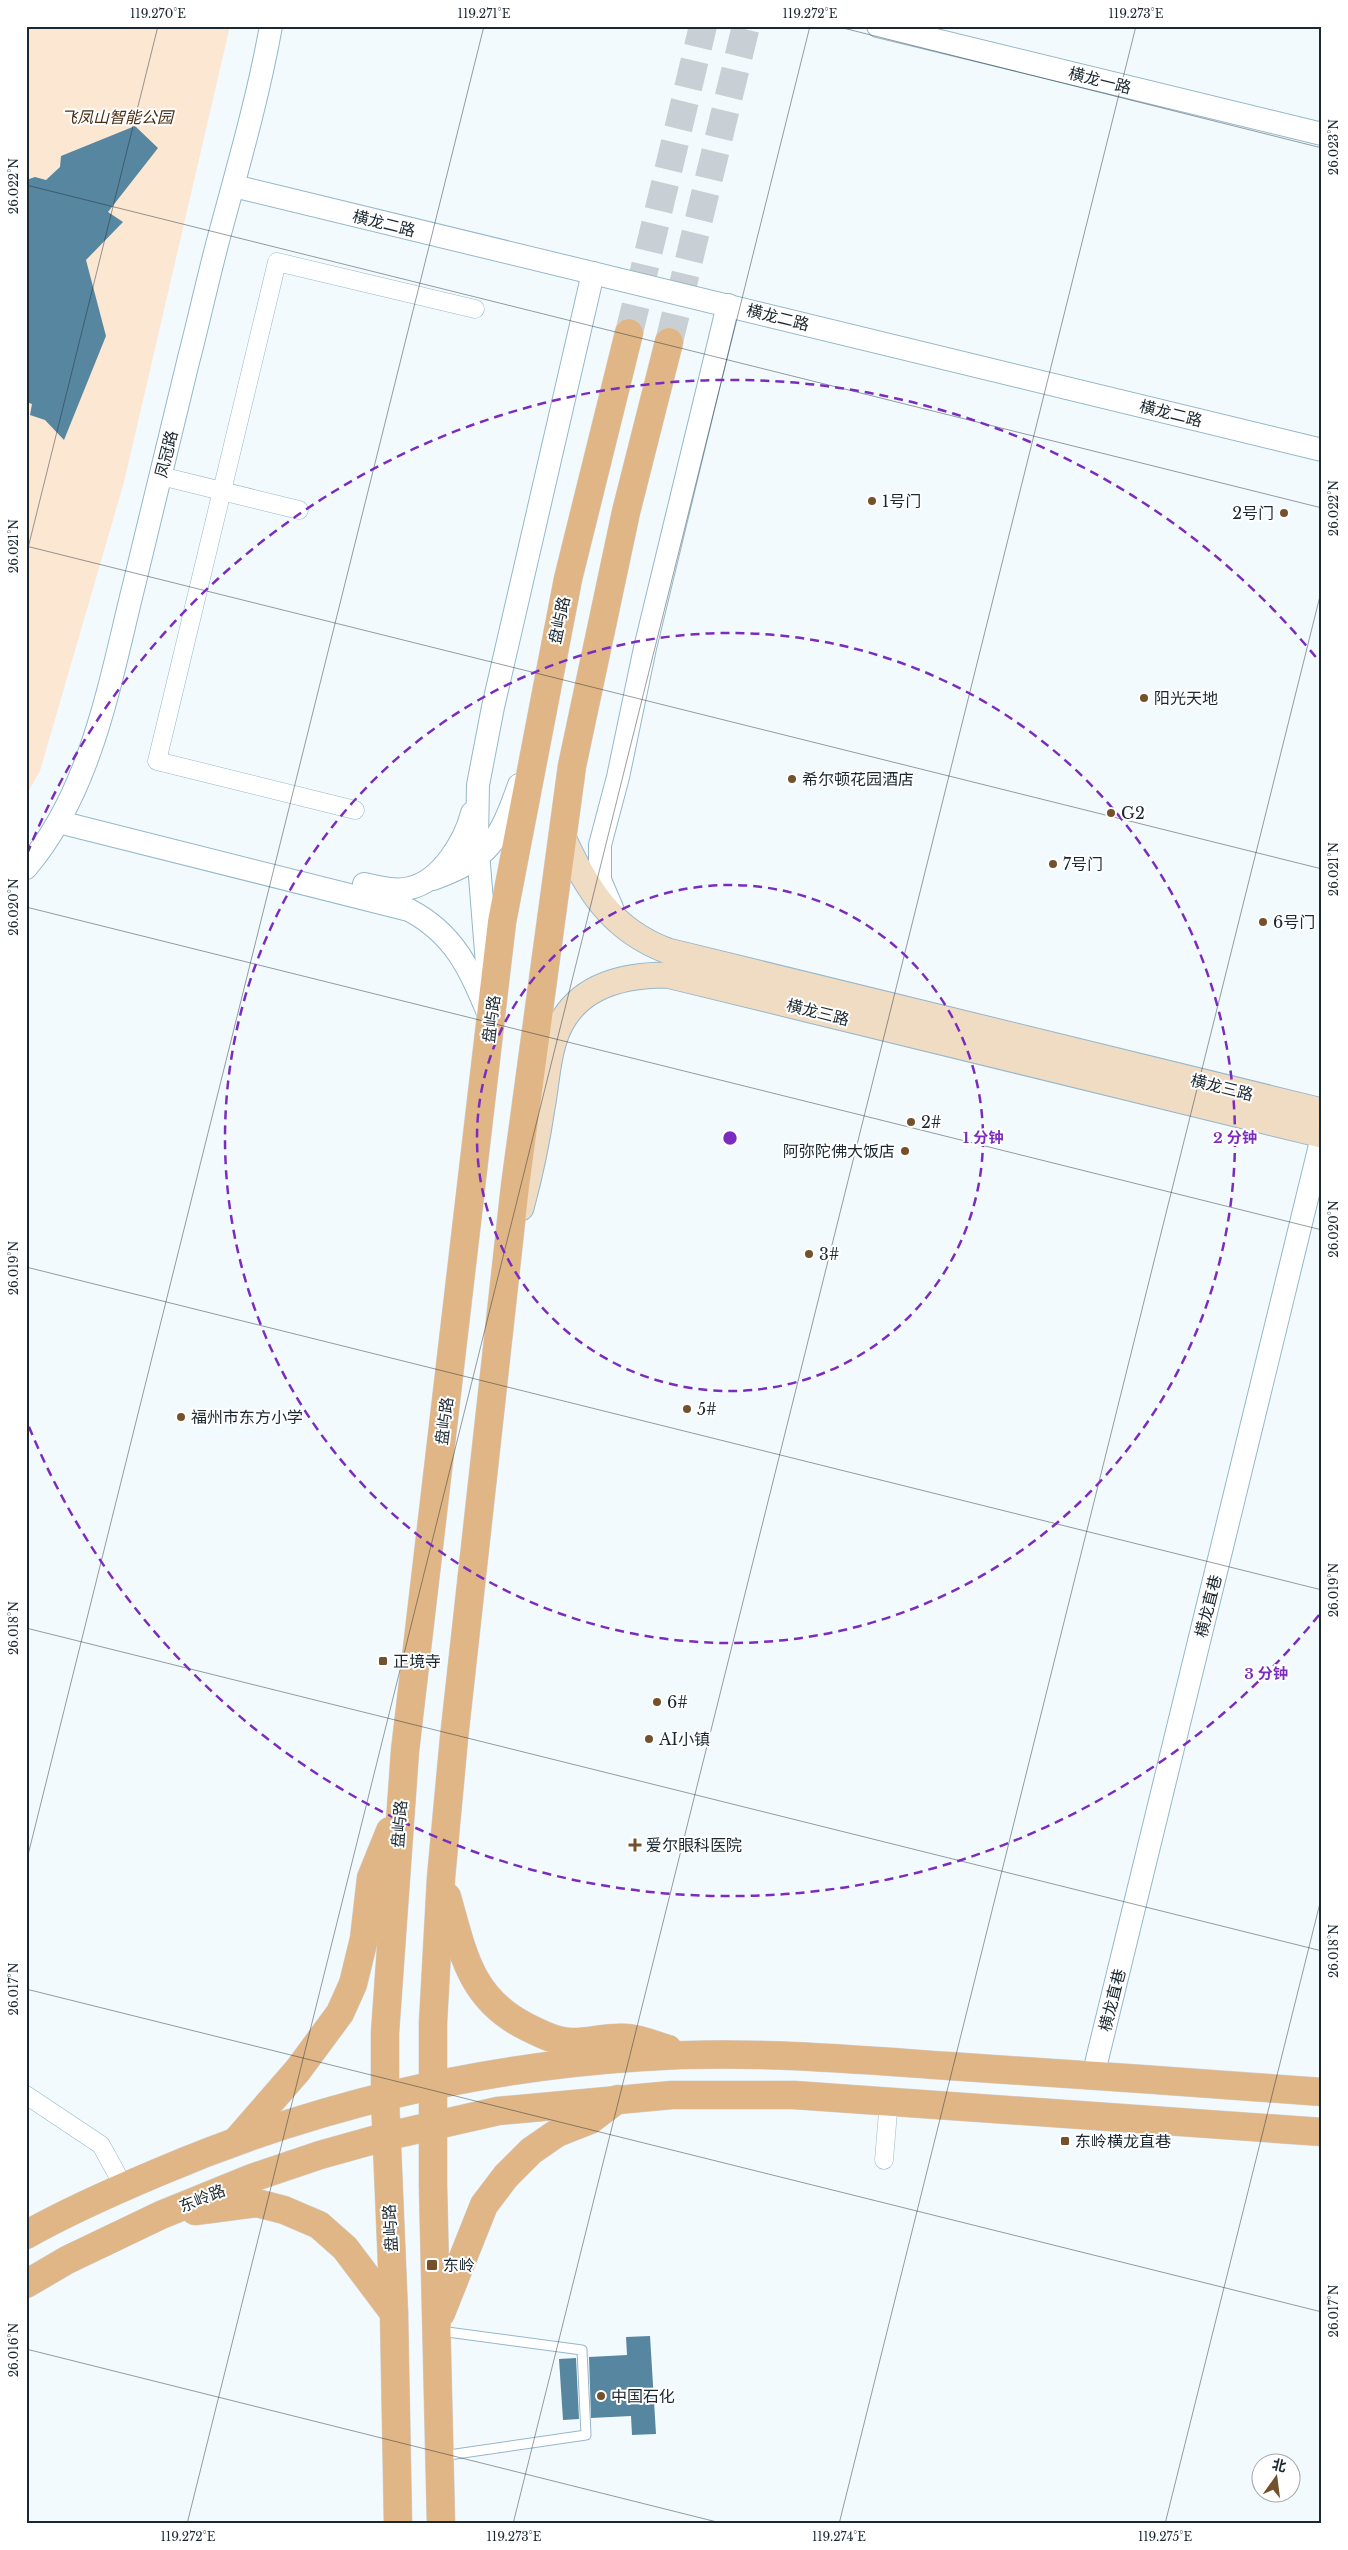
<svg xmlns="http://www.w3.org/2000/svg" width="1348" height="2550" font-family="'Libre Baskerville','Noto Sans SC',serif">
	<rect width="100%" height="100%" fill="#f3fafe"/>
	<path fill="#fce7d3" d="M26 26H230L124 482 40 771 26 796Z"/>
	<g fill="#5786a0">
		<path d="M135 126 158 148 108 212 123 222 86 260 106 336 64 440 45 420 30 415 32 404 26 402V180L35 177 46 180 60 167 61 156Z"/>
		<path d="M650 2336 656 2434 632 2435 631 2416 591 2418 589 2357 627 2355 626 2337Z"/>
		<path d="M576 2358 579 2419 563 2420 559 2359Z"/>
	</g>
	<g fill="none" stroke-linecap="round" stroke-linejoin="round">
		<g stroke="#c8d0d5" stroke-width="28" stroke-dasharray="28 14" stroke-linecap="butt">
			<path d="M629 333 703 26"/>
			<path d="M669 342 746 26"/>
		</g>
		<defs>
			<path id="service" d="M440 2331 582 2350 586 2435 442 2456"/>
			<g id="minor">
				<path d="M161 476 299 510"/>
				<path d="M355 810 157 761 277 262 475 309"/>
				<path d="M26 2095 101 2145 124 2187"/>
				<path d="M884 2160 889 2100"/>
			</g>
			<g id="tertiary">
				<path d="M878 26 1322 134"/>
				<path d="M234 186 1322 450"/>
				<path d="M59 822 409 910C457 935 471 973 491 1020"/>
				<path d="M26 868C92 791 110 681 134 585 152 511 170 436 188 362 199 320 208 278 219 237 238 167 258 98 271 26"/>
				<path d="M433 879C490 858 499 841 519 785"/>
				<path d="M364 884C378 887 395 892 410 888 441 881 465 841 472 813"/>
				<path d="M612 908 600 880V845L618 777 645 648 728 305"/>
				<path d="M488 977 477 839 478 785 493 707 593 273"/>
				<path d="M1093 2076 1322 1137"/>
			</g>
			<g id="secondary">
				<path d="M562 835C586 888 611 930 668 951L1322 1111"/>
				<path d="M521 1208C530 1175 537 1142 542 1108 546 1087 547 1064 553 1044 568 989 616 975 667 975L1322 1135"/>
			</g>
			<g id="primary">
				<path d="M447 1897C463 1953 470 1999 527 2027 541 2034 555 2041 570 2042 589 2043 608 2036 627 2038 640 2039 655 2045 668 2049"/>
				<path d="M238 2139 298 2070 340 2013 353 1984 364 1939 371 1878 390 1831"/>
				<path d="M195 2211 257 2203 284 2210 319 2225 345 2248 394 2313"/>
				<path d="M26 2235C68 2211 114 2191 159 2172 311 2107 477 2067 643 2057 745 2050 847 2059 949 2066 1073 2074 1198 2083 1322 2092"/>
				<path d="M26 2284 67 2260 161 2215 252 2178 320 2155 388 2136 498 2111 672 2095H794L1322 2132"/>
				<path d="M441 2313 484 2205 506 2176 531 2151 557 2133 590 2120 618 2099"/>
				<path d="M398 2524 394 2313 385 2098V2033L405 1751 502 922 568 579 629 333"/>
				<path d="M441 2524 433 2185V2023L441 1878 454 1738 515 1186 572 766 626 512 669 342"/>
			</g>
		</defs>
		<use href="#service" stroke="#95b7cb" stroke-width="11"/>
		<use href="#minor" stroke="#95b7cb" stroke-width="19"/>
		<use href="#tertiary" stroke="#95b7cb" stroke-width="24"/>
		<use href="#secondary" stroke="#95b7cb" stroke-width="27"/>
		<use href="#primary" stroke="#d1d4d6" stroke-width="29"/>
		<use href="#service" stroke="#fff" stroke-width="9"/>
		<use href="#minor" stroke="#fff" stroke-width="18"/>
		<use href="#tertiary" stroke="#fff" stroke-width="22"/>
		<use href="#secondary" stroke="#f0dbc3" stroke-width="25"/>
		<use href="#primary" stroke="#e1b686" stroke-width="28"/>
	</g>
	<path fill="none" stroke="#1b2830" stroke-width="1" stroke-opacity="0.45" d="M835 26 1322 148M26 185 1322 508M26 546 1322 869M26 556 158 26M26 907 1322 1230M26 1267 1322 1590M26 1628 1322 1951M26 1863 484 26M26 1989 1322 2312M26 2349 725 2524M187 2524 810 26M513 2524 1136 26M839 2524 1322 588M1165 2524 1322 1895"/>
	<g fill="none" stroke="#7b2cbf" stroke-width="2.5" stroke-dasharray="9 6">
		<circle cx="730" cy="1138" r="253"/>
		<circle cx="730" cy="1138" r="505"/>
		<path d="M1319 1615A758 758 0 0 1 27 1422M27 854A758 758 0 0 1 1319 661"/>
	</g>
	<g fill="#75512b" stroke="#fff" stroke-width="2">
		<circle cx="872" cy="501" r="5"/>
		<circle cx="1284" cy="513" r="5"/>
		<circle cx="1144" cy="698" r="5"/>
		<circle cx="792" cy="779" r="5"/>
		<circle cx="1111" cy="813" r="5"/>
		<circle cx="1053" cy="864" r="5"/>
		<circle cx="1263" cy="922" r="5"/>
		<circle cx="911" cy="1122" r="5"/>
		<circle cx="905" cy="1151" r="5"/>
		<circle cx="809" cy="1254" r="5"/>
		<circle cx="687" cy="1409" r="5"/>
		<circle cx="181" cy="1417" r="5"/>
		<rect x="378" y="1656" width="10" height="10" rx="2.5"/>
		<circle cx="657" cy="1702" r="5"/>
		<circle cx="649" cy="1739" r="5"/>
		<path d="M632.5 1837.5h5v5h5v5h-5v5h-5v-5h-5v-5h5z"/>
		<rect x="1060" y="2136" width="10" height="10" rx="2.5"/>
		<rect x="426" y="2259" width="12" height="12" rx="2.5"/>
		<circle cx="601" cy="2396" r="5"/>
	</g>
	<g text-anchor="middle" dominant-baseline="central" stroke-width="4" stroke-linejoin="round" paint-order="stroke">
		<g font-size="16" fill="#1b2830" stroke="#fff">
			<text transform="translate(1100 80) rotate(14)">横龙一路</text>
			<text transform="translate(384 223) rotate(14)">横龙二路</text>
			<text transform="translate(778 317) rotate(14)">横龙二路</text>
			<text transform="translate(1171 413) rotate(14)">横龙二路</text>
			<text transform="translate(166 454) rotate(-76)">凤冠路</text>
			<text transform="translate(559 620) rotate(-78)">盘屿路</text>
			<text transform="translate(818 1012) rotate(14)">横龙三路</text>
			<text transform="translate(491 1019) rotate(-83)">盘屿路</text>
			<text transform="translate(1222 1087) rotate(14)">横龙三路</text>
			<text transform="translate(444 1421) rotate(-83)">盘屿路</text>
			<text transform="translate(1208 1606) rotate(-76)">横龙直巷</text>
			<text transform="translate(399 1824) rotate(-86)">盘屿路</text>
			<text transform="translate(1112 2000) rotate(-76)">横龙直巷</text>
			<text transform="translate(202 2198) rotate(-22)">东岭路</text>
			<text transform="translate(390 2228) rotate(-93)">盘屿路</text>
		</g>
		<g font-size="16" font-style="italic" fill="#482d11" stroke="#fff">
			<text x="117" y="117">飞凤山智能公园</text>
		</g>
		<g font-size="16" fill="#1b2830" stroke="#fff" text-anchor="start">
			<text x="882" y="501">1号门</text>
			<text x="1274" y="513" text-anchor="end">2号门</text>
			<text x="1154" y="698">阳光天地</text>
			<text x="802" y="779">希尔顿花园酒店</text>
			<text x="1121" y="813">G2</text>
			<text x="1063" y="864">7号门</text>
			<text x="1273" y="922">6号门</text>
			<text x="921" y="1122">2#</text>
			<text x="895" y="1151" text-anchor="end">阿弥陀佛大饭店</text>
			<text x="819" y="1254">3#</text>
			<text x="697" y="1409">5#</text>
			<text x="191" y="1417">福州市东方小学</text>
			<text x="393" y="1661">正境寺</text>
			<text x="667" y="1702">6#</text>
			<text x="659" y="1739">AI小镇</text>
			<text x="646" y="1845">爱尔眼科医院</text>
			<text x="1075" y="2141">东岭横龙直巷</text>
			<text x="443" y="2265">东岭</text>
			<text x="611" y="2396">中国石化</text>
		</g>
	</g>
	<circle cx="730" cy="1138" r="8" fill="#7b2cbf" stroke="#fff" stroke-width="2.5"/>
	<g font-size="15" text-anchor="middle" font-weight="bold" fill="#7b2cbf" stroke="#fff" stroke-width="4" stroke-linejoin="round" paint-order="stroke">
		<text x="983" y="1143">1 分钟</text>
		<text x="1235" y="1143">2 分钟</text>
		<text x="1266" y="1679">3 分钟</text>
	</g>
	<rect width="1348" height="2550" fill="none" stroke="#ffffff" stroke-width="55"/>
	<g transform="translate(1276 2478) rotate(14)"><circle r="24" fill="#ffffff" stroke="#a4a9ac"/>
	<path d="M0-4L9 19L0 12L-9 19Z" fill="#75512b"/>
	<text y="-8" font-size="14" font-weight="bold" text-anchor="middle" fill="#1b2830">北</text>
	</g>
	<rect x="28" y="28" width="1292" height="2494" fill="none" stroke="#1b2830" stroke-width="2"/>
	<g font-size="12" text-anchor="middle" fill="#1b2830">
		<text x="158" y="18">119.270°E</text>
		<text x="484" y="18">119.271°E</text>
		<text x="810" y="18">119.272°E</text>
		<text x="1136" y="18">119.273°E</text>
		<text transform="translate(1334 147) rotate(-90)" y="4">26.023°N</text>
		<text transform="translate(14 186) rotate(-90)" y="4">26.022°N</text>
		<text transform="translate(1334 508) rotate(-90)" y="4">26.022°N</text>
		<text transform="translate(14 546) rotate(-90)" y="4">26.021°N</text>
		<text transform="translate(1334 869) rotate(-90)" y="4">26.021°N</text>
		<text transform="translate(14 907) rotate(-90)" y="4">26.020°N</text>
		<text transform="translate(1334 1229) rotate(-90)" y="4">26.020°N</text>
		<text transform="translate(14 1268) rotate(-90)" y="4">26.019°N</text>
		<text transform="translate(1334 1590) rotate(-90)" y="4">26.019°N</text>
		<text transform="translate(14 1628) rotate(-90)" y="4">26.018°N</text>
		<text transform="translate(1334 1951) rotate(-90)" y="4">26.018°N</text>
		<text transform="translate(14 1989) rotate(-90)" y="4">26.017°N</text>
		<text transform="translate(1334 2311) rotate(-90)" y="4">26.017°N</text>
		<text transform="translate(14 2350) rotate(-90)" y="4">26.016°N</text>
		<text x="188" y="2541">119.272°E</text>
		<text x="514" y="2541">119.273°E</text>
		<text x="839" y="2541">119.274°E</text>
		<text x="1165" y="2541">119.275°E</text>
	</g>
</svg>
